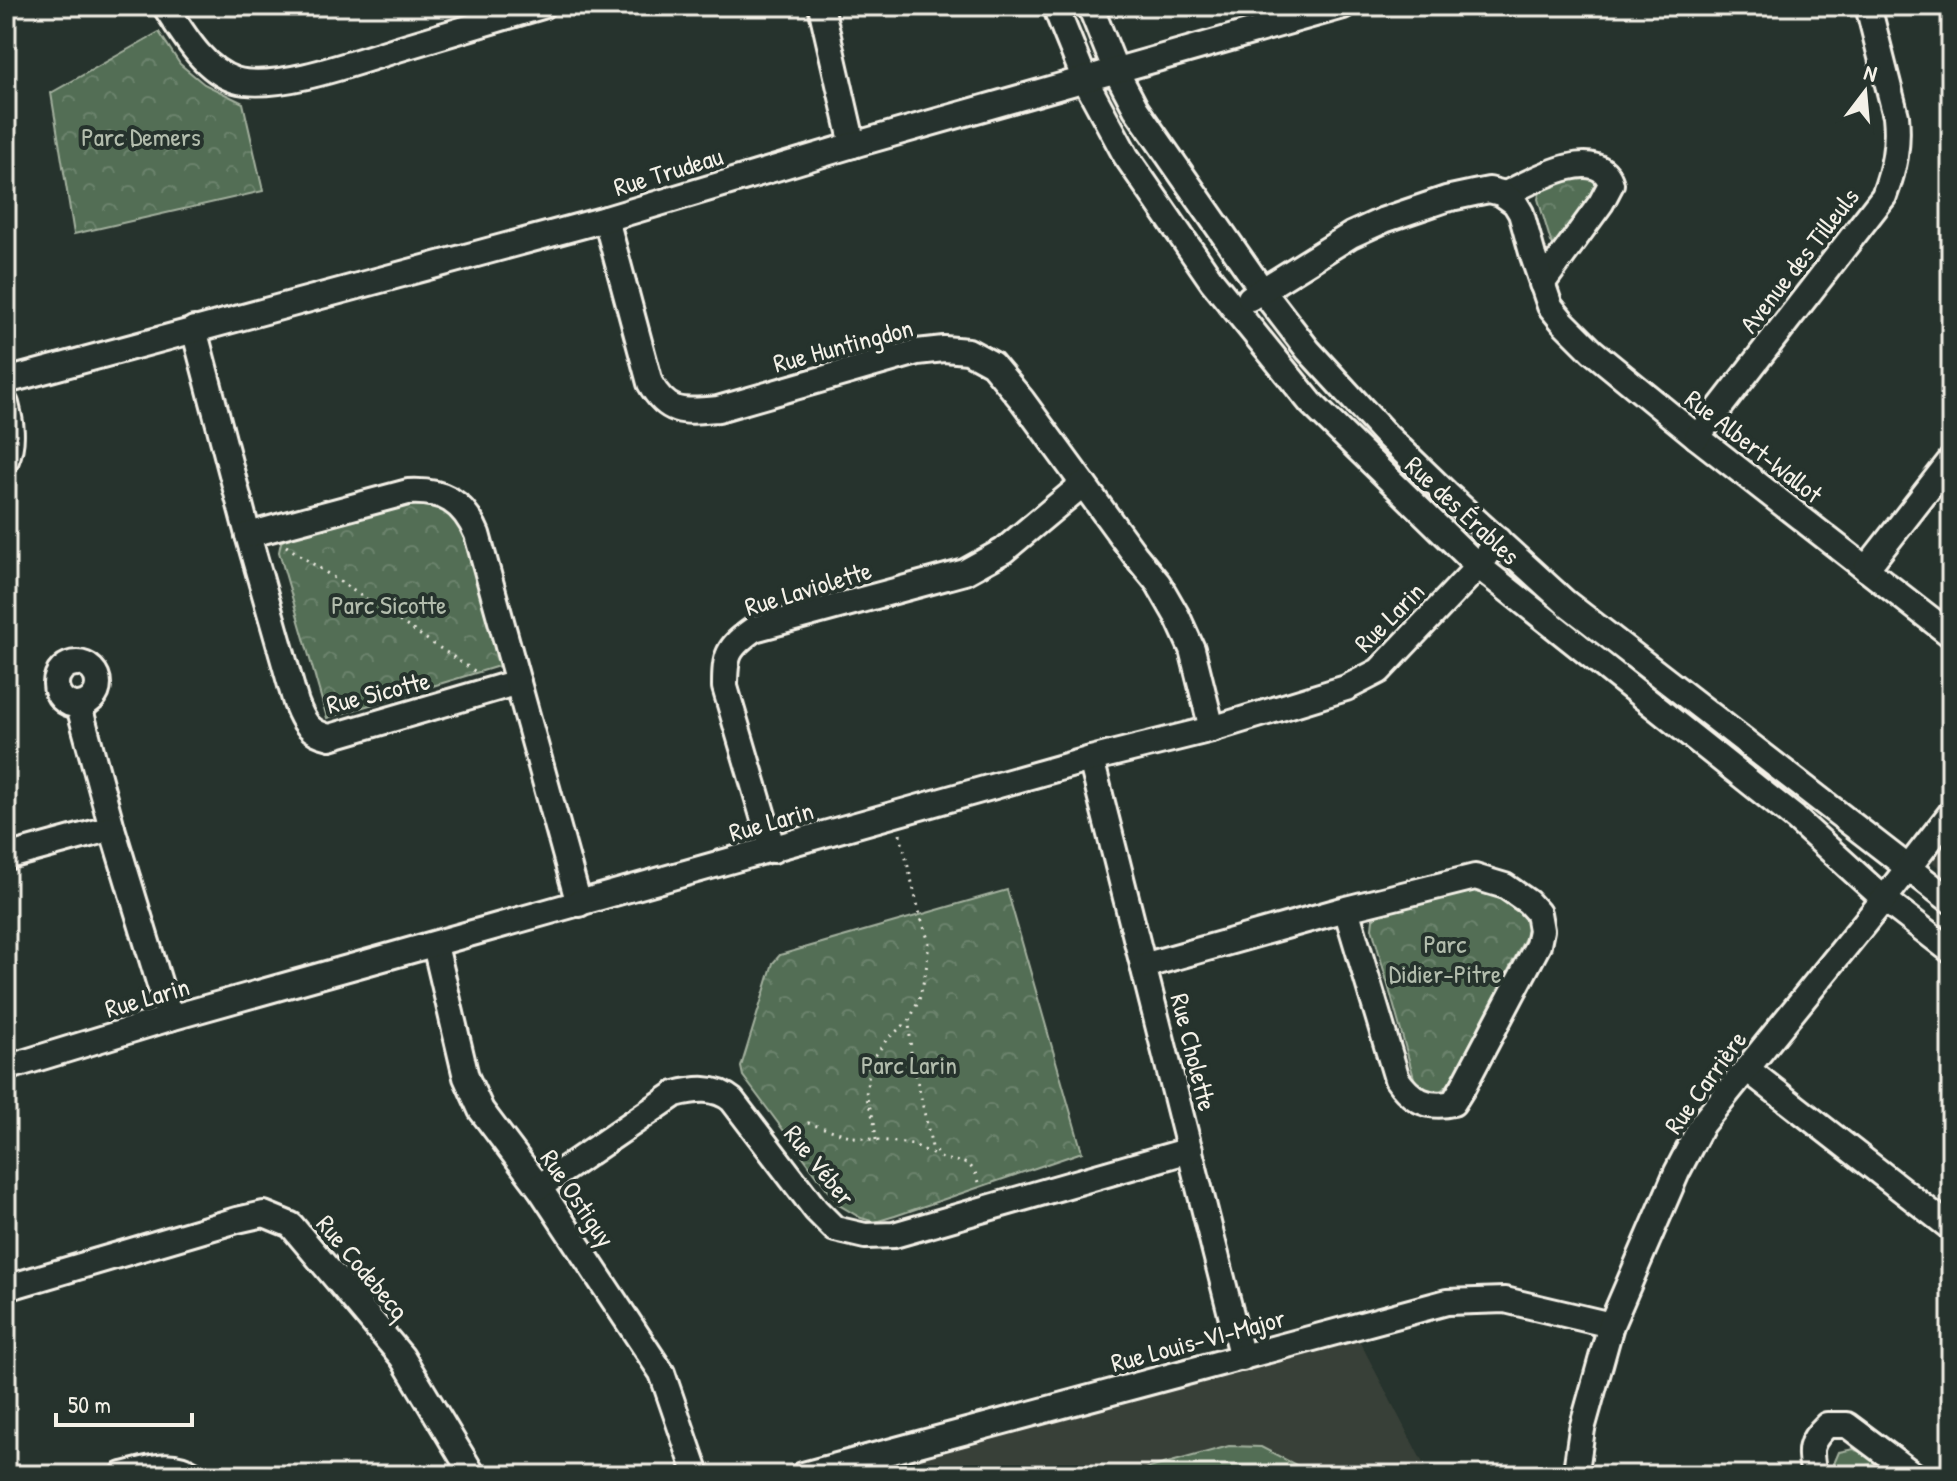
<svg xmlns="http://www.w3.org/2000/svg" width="1957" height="1481" font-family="'Patrick Hand',sans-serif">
	<defs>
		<pattern id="forest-crowns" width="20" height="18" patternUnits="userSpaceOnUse" patternTransform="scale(2)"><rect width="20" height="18" fill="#526e55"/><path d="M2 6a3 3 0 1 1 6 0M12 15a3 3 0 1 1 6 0" fill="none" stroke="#6c836d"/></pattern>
	</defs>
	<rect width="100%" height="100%" fill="#26332d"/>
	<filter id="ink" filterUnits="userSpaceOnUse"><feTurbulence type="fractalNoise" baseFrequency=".0125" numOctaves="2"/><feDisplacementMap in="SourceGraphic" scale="16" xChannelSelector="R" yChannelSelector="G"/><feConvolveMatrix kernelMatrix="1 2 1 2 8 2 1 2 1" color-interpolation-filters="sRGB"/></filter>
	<g filter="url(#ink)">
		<g fill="#394138">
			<path d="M1951 826V875L1927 859Z"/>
			<path d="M1357 1336 1429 1475H835Z"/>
		</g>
		<g fill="url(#forest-crowns)" stroke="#a3b09e" stroke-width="2">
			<path d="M159 32 180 64 204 84 243 103 263 191 74 234 51 93Z"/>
			<path d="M1572 173 1590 177 1595 182 1594 198 1555 247 1551 242 1538 199C1540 183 1559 179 1572 173Z"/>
			<path d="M419 500 441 507 460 522 502 665 327 718 279 552 281 542 290 536Z"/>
			<path d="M1471 885 1495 891 1526 915 1528 925 1526 936 1454 1075 1447 1086 1439 1092 1423 1090 1416 1085 1372 928 1373 919 1379 913Z"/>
			<path d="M1007 890 1082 1152 895 1216 875 1222 861 1218 839 1205 743 1076 741 1067 773 963 780 955Z"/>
			<path d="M1854 1449 1874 1458 1896 1475H1834L1833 1466 1839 1452Z"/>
		</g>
		<path fill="#526e55" stroke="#a3b09e" stroke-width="2" d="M1229 1446 1261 1447 1298 1466 1305 1475H1124Z"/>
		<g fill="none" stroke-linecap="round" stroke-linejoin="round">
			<defs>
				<g id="minor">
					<path d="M165 6C182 32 203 70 235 80 276 92 359 61 401 48 448 34 495 20 542 6"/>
					<path d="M821 6 853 145"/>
					<path d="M1055 6 1085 80 1126 156 1212 281 1311 403 1477 565 1795 818 1884 899 1951 951"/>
					<path d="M1090 6 1116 71 1136 109 1262 290 1308 350 1385 434 1449 496 1565 602 1951 901"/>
					<path d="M1504 195C1528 183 1599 141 1611 184L1601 203 1542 284"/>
					<path d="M606 219 650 383C668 415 684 412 718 409L917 352 944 349 968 351 992 364 1022 400 1135 555 1158 583 1177 616 1192 649 1212 729"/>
					<path d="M1250 298 1351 235 1384 220 1446 199 1474 193 1489 190 1501 193 1515 203 1521 213 1533 256 1550 306 1563 322 1592 351 1697 437 1951 635"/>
					<path d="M194 329 248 535 296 703C303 721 309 733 330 737L518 682"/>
					<path d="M6 381 606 219 853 145 1343 6"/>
					<path d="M6 404C11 423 14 441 6 460"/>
					<path d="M1697 437 1884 196C1894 169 1899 145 1896 116L1868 6"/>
					<path d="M248 535 408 492C443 490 463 501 477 534L579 904"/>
					<path d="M1866 569 1951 460"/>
					<circle cx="77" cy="684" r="21"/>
					<path d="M79 706 112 828 170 1018"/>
					<path d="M1091 759 1242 1358"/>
					<path d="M773 850 725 687C725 655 727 648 754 629L965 572 1003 551 1083 484"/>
					<path d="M6 857 112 828"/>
					<path d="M435 945 466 1077 481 1110 539 1187 662 1373 697 1475"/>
					<path d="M1143 966 1346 909 1475 877 1505 886 1528 902 1538 913 1541 930 1538 945 1463 1087 1453 1103C1428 1109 1411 1100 1397 1079L1346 909"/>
					<path d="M6 1068 170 1018 1091 759 1212 729 1346 688 1379 671 1471 574 1498 540"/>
					<path d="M1747 1069 1951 1228"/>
					<path d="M539 1187 675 1094C695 1089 715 1086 732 1100L816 1210 835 1229 865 1236 894 1235 1190 1150"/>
					<path d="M6 1288 237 1220 264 1214 291 1225 402 1357 473 1475"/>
					<path d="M123 1475C150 1469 170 1459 195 1475"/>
					<path d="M803 1475 1447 1302 1505 1300 1611 1325"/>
					<path d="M1578 1475 1577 1464 1582 1429 1611 1325 1677 1172 1702 1124 1884 899 1951 813"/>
					<path d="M1814 1475C1809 1450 1808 1443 1827 1425H1847L1914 1475"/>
				</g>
			</defs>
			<use href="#minor" stroke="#f4f1e8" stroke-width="30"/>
			<g stroke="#f4f1e8" stroke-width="3" stroke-dasharray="2 6" stroke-linecap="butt">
				<path d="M286 546 476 672"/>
				<path d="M900 834 920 915 929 942 926 971 919 1000 909 1021 911 1053 932 1147 942 1159C969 1164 972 1160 981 1188"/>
				<path d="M787 1135 808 1123 853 1137 912 1144 938 1157"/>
				<path d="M876 1140 874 1121 866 1095 870 1063 887 1039 909 1021"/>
			</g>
			<use href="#minor" stroke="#26332d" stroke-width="24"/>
		</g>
	</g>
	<g text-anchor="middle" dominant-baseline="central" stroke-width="8" stroke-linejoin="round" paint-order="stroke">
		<g font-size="26" fill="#b3bdad" stroke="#26332d">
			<text x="141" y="136">Parc Demers</text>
			<text x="389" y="604">Parc Sicotte</text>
			<text x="1445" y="943">Parc<tspan x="1445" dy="30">Didier-Pitre</tspan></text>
			<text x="909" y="1064">Parc Larin</text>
		</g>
		<g font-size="26" fill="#f4f1e8" stroke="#26332d">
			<text transform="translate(668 171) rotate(-17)">Rue Trudeau</text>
			<text transform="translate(1799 260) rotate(-52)">Avenue des Tilleuls</text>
			<text transform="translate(843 345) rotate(-15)">Rue Huntingdon</text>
			<text transform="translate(1754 446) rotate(38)">Rue Albert-Wallot</text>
			<text transform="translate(1463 510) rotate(43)">Rue des Érables</text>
			<text transform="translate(808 588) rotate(-17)">Rue Laviolette</text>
			<text transform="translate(1389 617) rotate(-45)">Rue Larin</text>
			<text transform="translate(378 692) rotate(-14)">Rue Sicotte</text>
			<text transform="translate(771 821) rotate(-16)">Rue Larin</text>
			<text transform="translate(147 997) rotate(-16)">Rue Larin</text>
			<text transform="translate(1194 1052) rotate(76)">Rue Cholette</text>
			<text transform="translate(1705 1082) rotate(-54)">Rue Carrière</text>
			<text transform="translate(820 1165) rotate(51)">Rue Véber</text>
			<text transform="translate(578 1198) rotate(56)">Rue Ostiguy</text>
			<text transform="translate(363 1267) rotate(50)">Rue Codebecq</text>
			<text transform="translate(1198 1340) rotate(-15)">Rue Louis-VI-Major</text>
		</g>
	</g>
	<rect width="1957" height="1481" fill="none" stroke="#26332d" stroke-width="32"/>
	<rect x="16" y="16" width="1925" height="1449" fill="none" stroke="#f4f1e8" stroke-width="3" filter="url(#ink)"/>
	<g transform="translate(1865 92) rotate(16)" stroke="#26332d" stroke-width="6" paint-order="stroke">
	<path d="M0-6L14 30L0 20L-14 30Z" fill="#f4f1e8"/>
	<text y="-12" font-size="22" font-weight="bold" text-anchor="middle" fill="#f4f1e8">N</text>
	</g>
	<path d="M56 1413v12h136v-12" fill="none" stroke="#f4f1e8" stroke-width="4"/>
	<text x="68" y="1413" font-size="24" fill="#f4f1e8" stroke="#26332d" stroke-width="6" paint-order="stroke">50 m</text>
</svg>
